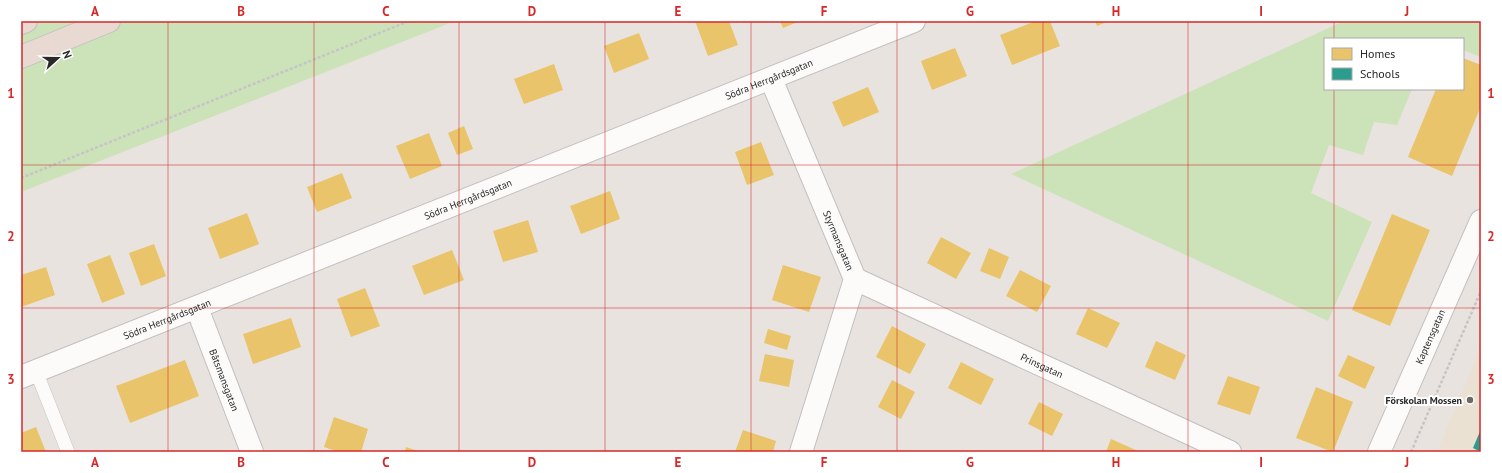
<svg xmlns="http://www.w3.org/2000/svg" width="1502" height="473" font-family="'PT Sans',sans-serif">
	<rect width="100%" height="100%" fill="#e8e3de"/>
	<path fill="#ebe1d3" d="M1481 347V452H1437Z"/>
	<g fill="#cce2b8">
		<path d="M21 21H455L21 192Z"/>
		<path d="M1344 21H1481V57L1463 50V39H1325V89H1412L1397 125 1374 122 1363 155 1329 145 1311 193 1372 222 1328 321 1011 174Z"/>
	</g>
	<g fill="#e9c46a">
		<path d="M695 21H729L738 45 708 56Z"/>
		<path d="M780 21H800L783 28Z"/>
		<path d="M1036 21H1050L1060 46 1012 65 1000 35Z"/>
		<path d="M1095 21H1109L1097 26Z"/>
		<path d="M639 33 649 59 614 73 604 46Z"/>
		<path d="M955 48 967 76 932 90 921 61Z"/>
		<path d="M1463 58 1481 65V106L1452 176 1408 157 1436 89H1463Z"/>
		<path d="M554 64 563 90 524 104 514 79Z"/>
		<path d="M868 87 879 112 843 127 832 102Z"/>
		<path d="M464 126 473 149 457 155 448 133Z"/>
		<path d="M429 133 442 166 410 179 396 146Z"/>
		<path d="M761 142 774 175 747 185 735 152Z"/>
		<path d="M342 173 352 198 317 212 307 187Z"/>
		<path d="M610 191 620 219 581 234 570 206Z"/>
		<path d="M247 213 259 244 220 259 208 228Z"/>
		<path d="M1392 214 1430 230 1390 326 1352 310Z"/>
		<path d="M528 220 538 252 503 262 493 231Z"/>
		<path d="M941 237 971 253 956 279 927 263Z"/>
		<path d="M154 244 166 276 141 286 129 253Z"/>
		<path d="M989 248 1009 257 1000 279 980 271Z"/>
		<path d="M452 250 464 280 424 295 412 266Z"/>
		<path d="M110 255 125 294 102 303 87 264Z"/>
		<path d="M783 265 821 277 809 312 772 300Z"/>
		<path d="M46 267 55 295 21 307V275Z"/>
		<path d="M1020 270 1051 286 1037 312 1006 296Z"/>
		<path d="M365 288 380 326 351 337 337 299Z"/>
		<path d="M1088 308 1120 323 1107 348 1076 334Z"/>
		<path d="M291 318 301 347 253 364 243 334Z"/>
		<path d="M892 326 926 344 910 374 876 357Z"/>
		<path d="M768 329 791 336 787 350 764 343Z"/>
		<path d="M1156 341 1186 355 1175 380 1145 367Z"/>
		<path d="M765 354 794 360 789 387 759 381Z"/>
		<path d="M1348 355 1375 367 1365 389 1338 376Z"/>
		<path d="M185 360 199 396 130 423 116 386Z"/>
		<path d="M961 362 994 379 981 405 948 388Z"/>
		<path d="M1228 376 1260 387 1250 415 1217 404Z"/>
		<path d="M892 380 915 392 901 419 878 407Z"/>
		<path d="M1316 387 1353 402 1333 452 1296 438Z"/>
		<path d="M1039 402 1063 414 1052 436 1028 424Z"/>
		<path d="M334 417 368 429 361 452H339L324 447Z"/>
		<path d="M36 427 46 452H21V433Z"/>
		<path d="M743 430 776 441 773 452H735Z"/>
		<path d="M1111 439 1138 451 1137 452H1106Z"/>
		<path d="M406 447 421 452H405Z"/>
	</g>
	<path fill="#2a9d8f" d="M1481 429V452L1473 448Z"/>
	<g fill="none" stroke-linecap="round" stroke-linejoin="round">
		<defs>
			<path id="lane" d="M36 371 68 452"/>
			<g id="street">
				<path id="s1" d="M771 79 855 279 801 452"/>
				<path id="s2" d="M855 279 1230 452"/>
				<path id="s3" d="M197 308 252 452"/>
				<path id="s4" d="M21 377 914 21"/>
				<path id="s5" d="M1379 452 1481 221"/>
			</g>
			<g id="highway">
				<path d="M21 23 26 21"/>
				<path d="M21 57 109 21"/>
			</g>
		</defs>
		<use href="#lane" stroke="#c1bfc0" stroke-width="14"/>
		<use href="#street" stroke="#c1bfc0" stroke-width="24"/>
		<use href="#highway" stroke="#c4c2c0" stroke-width="24"/>
		<g stroke="#c6c5c5" stroke-width="2.5" stroke-dasharray="3 2" stroke-linecap="butt">
			<path d="M21 178 409 21"/>
			<path d="M1411 452 1481 291"/>
		</g>
		<use href="#lane" stroke="#fcfbfa" stroke-width="13"/>
		<use href="#street" stroke="#fcfbfa" stroke-width="22"/>
		<use href="#highway" stroke="#e8dad2" stroke-width="22"/>
	</g>
	<path fill="none" stroke="#d62828" stroke-width="1" stroke-opacity="0.55" d="M168 21V452M314 21V452M459 21V452M605 21V452M751 21V452M897 21V452M1043 21V452M1188 21V452M1334 21V39M1334 89V452M21 165H1481M21 308H1481"/>
	<circle fill="#6c6a68" stroke="#fff" stroke-width="1.5" cx="1470" cy="400" r="4"/>
	<g text-anchor="middle" dominant-baseline="central" stroke-width="4" stroke-linejoin="round" paint-order="stroke">
		<g font-size="10" fill="#292929" stroke="#fff">
			<text stroke="none"><textPath href="#s4" startOffset="805">Södra Herrgårdsgatan</textPath></text>
			<text stroke="none"><textPath href="#s4" startOffset="481">Södra Herrgårdsgatan</textPath></text>
			<text stroke="none"><textPath href="#s1" startOffset="175">Styrmansgatan</textPath></text>
			<text stroke="none"><textPath href="#s4" startOffset="157">Södra Herrgårdsgatan</textPath></text>
			<text stroke="none"><textPath href="#s5" startOffset="126">Kaptensgatan</textPath></text>
			<text stroke="none"><textPath href="#s2" startOffset="206">Prinsgatan</textPath></text>
			<text stroke="none"><textPath href="#s3" startOffset="77">Båtsmansgatan</textPath></text>
		</g>
		<g font-size="10" font-weight="bold" fill="#292929" stroke="#fff" text-anchor="end">
			<text x="1462" y="400">Förskolan Mossen</text>
		</g>
	</g>
	<rect width="1502" height="473" fill="none" stroke="#ffffff" stroke-width="44"/>
	<rect x="1324" y="38" width="140" height="52" fill="#ffffff" stroke="#a9a9a9"/>
	<rect x="1332" y="48" width="20" height="12" fill="#e9c46a" stroke="#a9a9a9"/>
	<text x="1360" y="58" font-size="12" fill="#292929">Homes</text>
	<rect x="1332" y="68" width="20" height="12" fill="#2a9d8f" stroke="#a9a9a9"/>
	<text x="1360" y="78" font-size="12" fill="#292929">Schools</text>
	<g transform="translate(58 58) rotate(69)" stroke="#ffffff" stroke-width="3" paint-order="stroke">
	<path d="M0-3L7 15L0 10L-7 15Z" fill="#292929"/>
	<text y="-6" font-size="11" font-weight="bold" text-anchor="middle" fill="#292929">N</text>
	</g>
	<rect x="22" y="22" width="1458" height="429" fill="none" stroke="#d62828" stroke-width="1.5"/>
	<g font-size="13" text-anchor="middle" font-weight="bold" fill="#d62828">
		<text x="95" y="16">A</text>
		<text x="241" y="16">B</text>
		<text x="386" y="16">C</text>
		<text x="532" y="16">D</text>
		<text x="678" y="16">E</text>
		<text x="824" y="16">F</text>
		<text x="970" y="16">G</text>
		<text x="1116" y="16">H</text>
		<text x="1261" y="16">I</text>
		<text x="1407" y="16">J</text>
		<text x="11" y="98">1</text>
		<text x="1491" y="98">1</text>
		<text x="11" y="241">2</text>
		<text x="1491" y="241">2</text>
		<text x="11" y="384">3</text>
		<text x="1491" y="384">3</text>
		<text x="95" y="467">A</text>
		<text x="241" y="467">B</text>
		<text x="386" y="467">C</text>
		<text x="532" y="467">D</text>
		<text x="678" y="467">E</text>
		<text x="824" y="467">F</text>
		<text x="970" y="467">G</text>
		<text x="1116" y="467">H</text>
		<text x="1261" y="467">I</text>
		<text x="1407" y="467">J</text>
	</g>
</svg>
